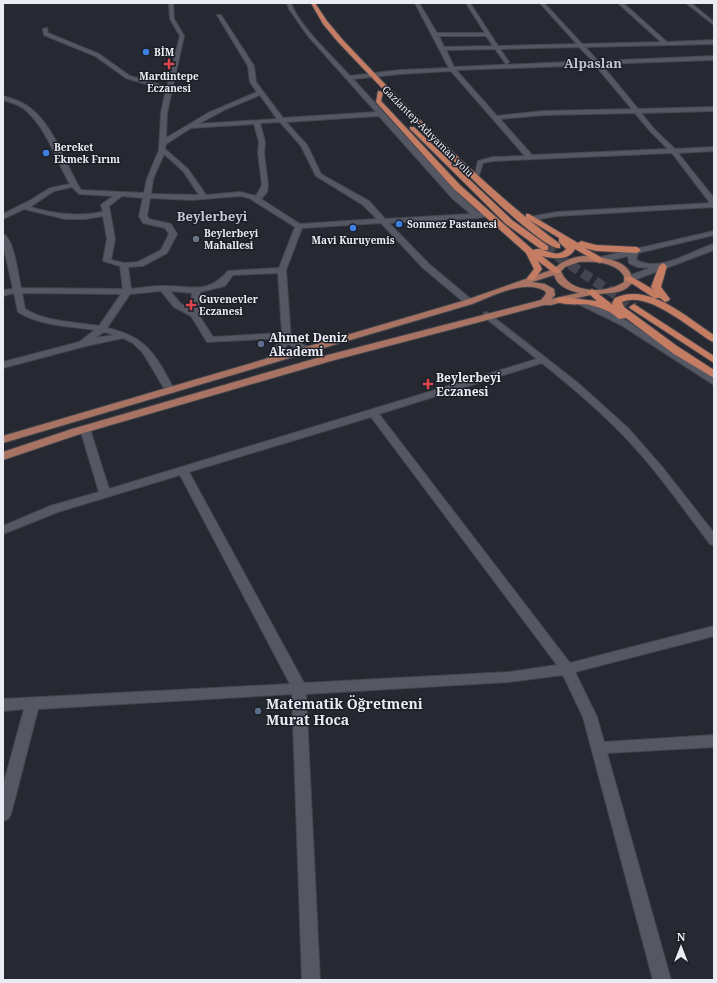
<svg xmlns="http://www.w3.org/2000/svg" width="717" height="983" font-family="'Noto Serif',serif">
	<rect width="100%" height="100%" fill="#262832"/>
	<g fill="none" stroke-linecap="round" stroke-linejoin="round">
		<path stroke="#44454f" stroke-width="10" stroke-dasharray="10 5" stroke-linecap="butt" d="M545 248 634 307"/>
		<defs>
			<g id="minor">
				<path d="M169 3H173L174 19 184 36 167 113 166 138 208 113 257 92 250 82 248 66 217 15H221L254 66 256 82 283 118 376 112 308 36 289 9 287 3H291C299 26 333 57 350 76L400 70 449 68 415 3H419L437 33H485L466 3H470L498 46 577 44 540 3H544L582 44 661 42 618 3H623L667 42 714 40V44L585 47 598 61 714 56V60L601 64 638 109 714 107V111L641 113 654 129 675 149 714 147V151L678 153 714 198V207L557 216 529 221V217L557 212 710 203 672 153 493 161 483 163 479 175H475L478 161 493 157 525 156 451 71 400 74 353 79 459 195 479 213H488L492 215 478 218 389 223 429 264 472 300V304H466L423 268 381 223 302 228 286 270 291 339 310 348V352H304L288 344 273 363 270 364 265 361 282 338 207 342 191 316 174 307 161 291 130 294 107 328C148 337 156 356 175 391L173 393H167L143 353 133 343 123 338 86 346 3 368V362L79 342 95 330C70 326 40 326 18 312L14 293 3 296V290L13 289 3 244V234C14 238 18 276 21 288L123 289 120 266 103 261 107 239 103 216 85 219H65L24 209 3 219V214L29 201 50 188 70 184C55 159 47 127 23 108 17 104 10 102 3 100V96C11 98 19 101 26 105 54 123 64 163 81 190L144 193 147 179 159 150 161 113 166 90 126 78 95 56 44 35 43 29 47 28 48 33 99 54 130 76 167 87 180 36 170 19ZM439 36H486L493 46 444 47ZM579 47 593 61 454 67 446 50 495 49 506 64 509 62 500 49ZM595 65 632 109 544 111 497 116 456 70ZM260 95 277 119 198 124 224 110ZM635 113 650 131 668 149 532 155 500 119 544 115ZM379 116 453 199 471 214 385 219 369 201 321 174 307 145 286 122ZM280 122 301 146 316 176 363 205 377 219 300 224 261 199 267 192 268 185 264 153 265 142 260 123ZM254 124 259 142 258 153 262 185 256 196 240 192 206 195 188 169 165 149 166 144 191 128ZM164 154 183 171 199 195 151 194 153 179ZM72 187 79 194 113 196 101 205 103 212C77 217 55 214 30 207L54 191ZM122 196 143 198 139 216 143 223 165 228 169 234 161 250 138 262 124 263 111 260 115 239 109 206ZM240 196 249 198 295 227 279 268 228 271C207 296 189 285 162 286 152 286 141 288 131 289L128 267 143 266 167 253 177 234 171 224 149 219 147 216 150 198 191 200ZM278 273 282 333 213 337 198 314 200 292 225 286 233 275ZM170 291 192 293 190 309 180 303ZM22 293 121 294 99 326C75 322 46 322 25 309ZM104 332 114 335 95 338Z"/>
				<path d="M686 3H691L714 22V25Z"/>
				<path d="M577 297 627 321 714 378V385L621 325 574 302V298Z"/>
				<path d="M487 312 578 383 628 428 663 468 714 533V545L710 544C681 506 654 466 620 432 596 407 569 385 542 363L379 414 570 663 714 626V636L575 672 597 717 604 742 714 735V747L607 753 671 980H653L583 717 563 675 509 682 306 694 320 980H302L292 694 38 709 11 814 8 819 3 821V786L24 709 3 711V699L290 684 180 475 58 512 3 534V526L50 506 99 492 80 429 81 427 85 426 90 429 109 489 537 359 484 317V313ZM371 417 557 665 509 672 304 683 189 472Z"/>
			</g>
			<path id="tertiary" d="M714 231V235L638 253 636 260C662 273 689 251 714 244V250L629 282 626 281V277L650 268 637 267 629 263 628 256 599 263 595 260 596 258Z"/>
			<path id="primary" d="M584 256C602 257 634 260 632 283 622 296 606 292 591 295 578 297 564 302 551 305H544L331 361 80 434 3 460V452L72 429 324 356 541 300 546 294 545 291C524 279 493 296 472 304L3 443V436L466 300 554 269C561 261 573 257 584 256ZM579 262C594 261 616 262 624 276V282C607 294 569 294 561 271L565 267ZM554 275C557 286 568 290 579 293L551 299 555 295 554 289 545 284 532 282Z"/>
			<g id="trunk">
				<path d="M311 3H315L327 21 342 39C411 112 480 184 560 244V248C537 254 363 68 338 42L323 24Z"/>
				<path d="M378 91 383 92 381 101 460 185 533 250C544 245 555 261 566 249L559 242V238L526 218V214H529L578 243 581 241 596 245 637 247 641 250 637 253 596 251 585 248 602 258 603 260 599 263 575 249C569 261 554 259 542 256L561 271 560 273H554L538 261 542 269 534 280H528L527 278 534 269 526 253 454 189 376 102Z"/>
				<path d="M410 127H414L512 220 548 246V250H542L506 224 410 129Z"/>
				<path d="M663 263 667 266 661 287 670 299 668 301 665 302 660 298H654L625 279 626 277H632L654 290 651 287 659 266Z"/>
				<path d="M592 289 613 305 612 303 615 298C649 282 686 317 714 335V342L711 341C690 328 647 290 622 302L624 307 677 346 714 370V378L674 354 626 318 619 319C610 311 602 308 590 305 580 303 563 307 555 300L560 297 597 301 587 292Z"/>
				<path d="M634 304 714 356V363L631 309 629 307Z"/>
			</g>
		</defs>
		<use href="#minor" stroke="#44464e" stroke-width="2"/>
		<use href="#tertiary" stroke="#44464e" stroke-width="2"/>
		<use href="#primary" stroke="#44464e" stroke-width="2"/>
		<use href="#trunk" stroke="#44464e" stroke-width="2"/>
		<use href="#minor" fill="#555863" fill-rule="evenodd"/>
		<use href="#tertiary" fill="#555863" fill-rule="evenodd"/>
		<use href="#primary" fill="#a87362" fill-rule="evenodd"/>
		<use href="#trunk" fill="#c47c62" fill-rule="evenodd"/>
	</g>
	<g fill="#3f7fe0" stroke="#1c1e28" stroke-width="1.5">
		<circle cx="146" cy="52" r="4"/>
		<circle cx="46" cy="153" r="4"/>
		<circle cx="399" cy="224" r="4"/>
		<circle cx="353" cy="228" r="4"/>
	</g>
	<g fill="#e0444e" stroke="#1c1e28" stroke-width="1.5">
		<path d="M167 58h4v4h4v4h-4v4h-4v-4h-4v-4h4z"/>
		<path d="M189 299h4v4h4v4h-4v4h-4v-4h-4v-4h4z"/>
		<path d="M426 378h4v4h4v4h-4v4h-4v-4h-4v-4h4z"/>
	</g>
	<circle fill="#6b7280" stroke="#1c1e28" stroke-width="1.5" cx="196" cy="239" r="4"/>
	<g fill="#5c6f8a" stroke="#1c1e28" stroke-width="1.5">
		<circle cx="261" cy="344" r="4"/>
		<circle cx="258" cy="711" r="4"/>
	</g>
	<g text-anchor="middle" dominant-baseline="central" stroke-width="3" stroke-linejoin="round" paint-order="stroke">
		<g font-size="10" font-weight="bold" fill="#ebecf3" stroke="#1c1e28" text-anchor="start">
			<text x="154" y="52">BİM</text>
			<text x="169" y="76" text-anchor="middle">Mardintepe<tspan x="169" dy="12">Eczanesi</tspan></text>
			<text x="54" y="147">Bereket<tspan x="54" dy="12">Ekmek Fırını</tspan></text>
			<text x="407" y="224">Sonmez Pastanesi</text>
			<text x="204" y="233">Beylerbeyi<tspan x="204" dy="12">Mahallesi</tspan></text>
			<text x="353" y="240" text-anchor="middle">Mavi Kuruyemis</text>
			<text x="199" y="299">Guvenevler<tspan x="199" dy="12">Eczanesi</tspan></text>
		</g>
		<g font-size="10" fill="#ebecf3" stroke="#1c1e28">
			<text transform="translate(428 131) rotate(45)">Gaziantep-Adıyaman yolu</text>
		</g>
		<g font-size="12" font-weight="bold" fill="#ebecf3" stroke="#1c1e28" text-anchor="start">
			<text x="269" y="337">Ahmet Deniz<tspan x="269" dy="14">Akademi</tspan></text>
			<text x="436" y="377">Beylerbeyi<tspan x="436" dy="14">Eczanesi</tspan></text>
		</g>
		<g font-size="13" font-weight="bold" fill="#c2c5d3" stroke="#1c1e28">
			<text x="593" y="63">Alpaslan</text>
			<text x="212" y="216">Beylerbeyi</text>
		</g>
		<g font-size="14" font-weight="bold" fill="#ebecf3" stroke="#1c1e28" text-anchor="start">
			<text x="266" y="703">Matematik Öğretmeni<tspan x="266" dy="16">Murat Hoca</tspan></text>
		</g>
	</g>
	<rect width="717" height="983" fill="none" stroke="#ebecf3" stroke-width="8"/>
	<g transform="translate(681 947)" stroke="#1c1e28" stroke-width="3" paint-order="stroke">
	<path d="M0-3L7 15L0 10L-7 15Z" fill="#ebecf3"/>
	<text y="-6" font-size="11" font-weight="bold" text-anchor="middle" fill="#ebecf3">N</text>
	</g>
</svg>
